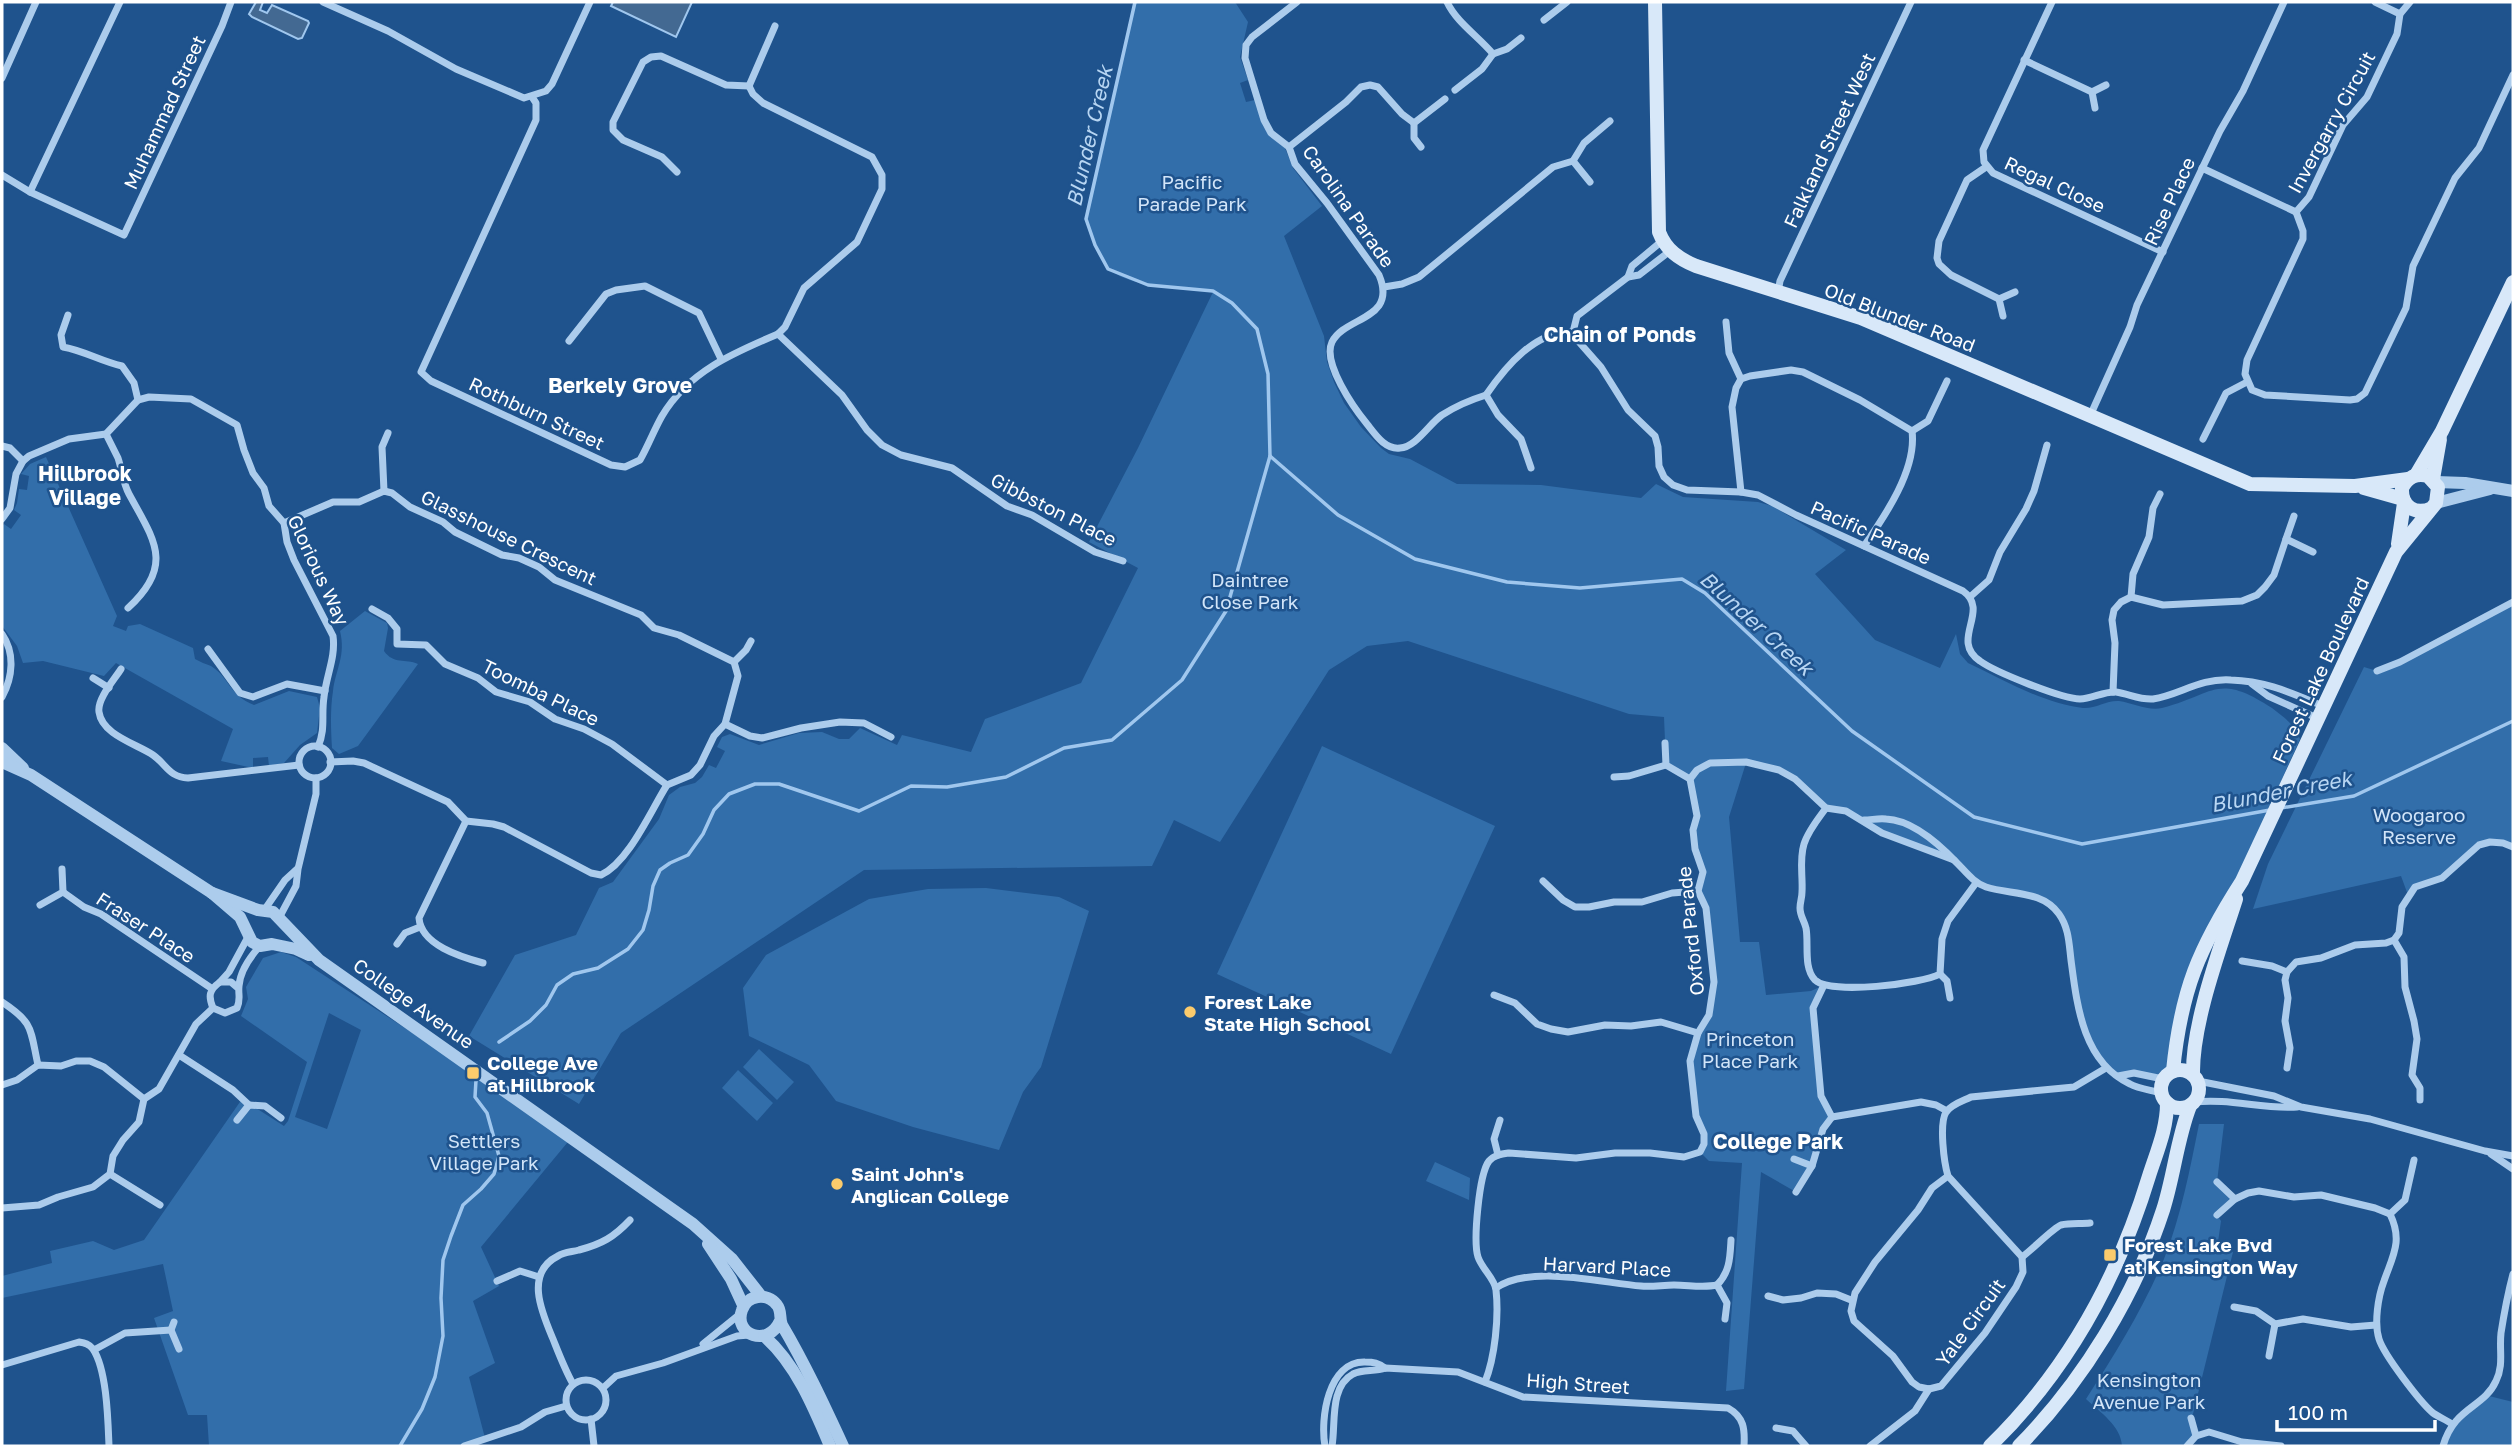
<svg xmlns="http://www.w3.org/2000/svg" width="2515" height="1448" font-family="'Golos Text',sans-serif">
	<rect width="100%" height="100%" fill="#1f538d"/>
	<g fill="#326eaa" fill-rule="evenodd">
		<path d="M1135 2H1235L1248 22 1240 57 1248 80 1240 83 1246 102 1255 100 1263 126 1269 135 1285 148 1293 168 1322 206 1284 236 1324 336 1327 362 1334 382 1344 403 1361 427 1381 448 1389 454 1410 459 1457 484 1541 485 1641 498 1656 484 1683 497 1758 502 1772 506 1846 550 1815 574 1875 640 1940 668 1956 634 1960 654 1968 663C2004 680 2042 703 2083 708 2095 709 2107 700 2119 701 2133 703 2148 711 2162 708 2215 694 2217 672 2272 708 2285 718 2294 724 2300 739L2268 810 2252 851 2212 923 2170 1068 2158 1077 2117 1076 2106 1068 2081 1021 2067 928 2058 912 2041 899 1986 887 1954 860 1904 842 1864 820 1826 808 1795 779 1746 763 1729 817 1740 942H1759L1766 995 1811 991 1824 985 1813 1008 1821 1096 1832 1117 1823 1129 1812 1166 1796 1192 1761 1172 1744 1389 1726 1391 1742 1163 1709 1161 1700 1152 1704 1144 1696 1116 1690 1061 1713 998 1706 908 1698 891 1703 872 1695 849 1697 816 1690 779 1666 765 1664 717 1629 714 1408 641 1367 646 1329 670 1220 842 1174 820 1152 866 864 870 621 1033 579 1104 469 1036 515 955 576 935 599 888 613 882 659 819 669 795 680 787 695 783 702 777 709 765 716 768 725 751 717 747 722 737 730 734 759 745 799 733 822 732 839 739H849L860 728 897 745 902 735 971 752 985 719 1081 683 1138 568 1089 542 1138 448 1213 292C1182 285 1136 290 1110 270 1099 261 1091 233 1086 219Z"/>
		<path d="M46 457 117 616 113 626 126 631 128 626 140 624 193 648 195 659C200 662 206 664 211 666 229 677 229 695 254 705L289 691 317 697 320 708 317 733 300 745 284 763 269 766 268 757 253 758V768L221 761 233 729 116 663 104 676 43 661 23 663 17 646 2 626V527L4 524 11 529 21 515 14 510 17 503 19 489 27 490 29 476 21 474 30 464Z"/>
		<path d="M2513 602V847C2476 831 2469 863 2442 878 2430 885 2418 884 2408 895L2401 876 2253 909 2268 864 2364 667 2377 671Z"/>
		<path d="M365 611 387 623 388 628 384 651C394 665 405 658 418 664L358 746 339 754 332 748C331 730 330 710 333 691 336 668 346 656 340 631Z"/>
		<path d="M1322 746 1495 826 1391 1054 1217 974Z"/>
		<path d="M986 888 1059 897 1089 911 1041 1067 1023 1092 999 1150 913 1127 836 1101 809 1065 749 1036 743 988 766 955 869 899 928 889Z"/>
		<path d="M281 952 296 957 572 1137 481 1247 499 1286 473 1301 495 1363 469 1377 485 1438 464 1446H209L207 1415H188L154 1318 173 1311 163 1264 2 1298V1276L52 1263 50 1251 93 1241 114 1250 144 1240 242 1099 284 1126 288 1121 307 1062 241 1016 248 999 246 987 263 958ZM329 1013 361 1030 327 1129 295 1117Z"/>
		<path d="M759 1049 794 1082 777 1100 743 1067Z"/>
		<path d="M738 1070 773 1103 757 1121 722 1088Z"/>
		<path d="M2199 1124H2224L2217 1182 2235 1199 2217 1215 2221 1221 2217 1249 2233 1252 2192 1418 2196 1436 2187 1446H2122C2121 1426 2100 1412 2086 1399 2115 1354 2143 1309 2164 1259 2181 1216 2190 1169 2199 1124Z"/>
		<path d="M1435 1162 1470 1178 1469 1200 1426 1181Z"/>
		<path d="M2485 1395 2513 1402V1446H2443L2446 1436Z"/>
	</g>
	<g fill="#436992" stroke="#a0c7ee" stroke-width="2">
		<path d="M256 2H263L260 10 267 13 272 5 308 21 309 23 302 38 298 39 252 17 249 14Z"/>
		<path d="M613 2H692L676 37 611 6Z"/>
	</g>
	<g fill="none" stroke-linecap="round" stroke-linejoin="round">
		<g stroke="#a0c7ee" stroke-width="3.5">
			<path d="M1135 2 1086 219 1095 245 1108 269 1148 285 1213 291 1232 303 1257 329 1268 374 1270 456 1338 515 1415 559 1507 582 1580 588 1682 579 1705 593 1852 731 1974 817 2082 844 2270 810"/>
			<path d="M2281 808 2354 796 2513 721"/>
			<path d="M499 1042 530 1021 546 1005 557 985 573 974 598 968 628 949 643 930 649 910 653 886 660 870 670 863 688 855 703 834 714 810 729 794 755 784H779L859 811 911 786 947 787 1006 777 1064 748 1112 740 1182 680 1226 611 1270 456"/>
			<path d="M400 1446 422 1409 435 1377 443 1336 441 1298 443 1260 451 1236 463 1205 481 1189 494 1174 499 1156 487 1113 475 1097 476 1080"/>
		</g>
		<g stroke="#acccec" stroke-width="7">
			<path d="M323 2 388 31 456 69 524 98 546 91 552 84 590 2"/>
			<path d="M1297 2 1252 37 1246 45 1245 58 1264 120 1271 133 1289 147 1295 164 1327 203 1379 275C1398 320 1345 316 1332 342 1322 363 1354 408 1367 424 1375 434 1385 450 1400 448 1416 447 1429 424 1442 415 1456 406 1470 400 1486 395 1506 366 1536 330 1573 332"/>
			<path d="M1447 2C1457 23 1478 36 1493 54"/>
			<path d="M2052 2 1983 150 1984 162 1993 173 2163 252"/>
			<path d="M2375 2 2400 14"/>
			<path d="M2410 2 2400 14 2397 34 2367 97 2343 125 2309 197 2296 212 2303 231V239L2247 360 2245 374 2252 390 2265 395 2350 400 2357 399 2365 393 2406 308 2413 266 2455 178 2479 148 2513 75"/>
			<path d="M1544 20 1567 2"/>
			<path d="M2024 60 2092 92"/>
			<path d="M2 78 36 2"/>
			<path d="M749 86 775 26"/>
			<path d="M1455 90 1482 69 1493 54 1507 49 1521 38"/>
			<path d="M532 97 536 103V120L421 372 431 381 611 465 625 467 640 460C648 446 654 430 662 416 688 372 733 353 778 334L785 327 804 288 857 242 882 189V175L872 157 763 103 753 94 749 86"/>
			<path d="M2095 108 2092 92 2106 85"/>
			<path d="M1289 147 1346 102 1361 87 1370 85 1378 87 1402 114 1414 123"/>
			<path d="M1421 147 1414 138V123L1445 99"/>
			<path d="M1573 161 1590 182"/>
			<path d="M1986 167 1967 180 1939 241 1937 258 1939 264 1951 275 1999 299"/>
			<path d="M2202 168 2296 212"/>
			<path d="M677 172 662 157 623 140 613 130V122L643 62 651 57 661 56 726 85 749 86"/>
			<path d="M2 175 30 192 124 235 222 26 231 2"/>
			<path d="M30 192 120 2"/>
			<path d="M1670 251 1639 275 1628 277 1577 316 1573 332 1579 342 1601 367 1628 410 1655 436 1658 447 1659 466 1664 477 1673 485 1687 490 1741 492 1758 495 1796 515 1963 591C1991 611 1949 640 1980 661 1995 672 2062 699 2080 699 2092 699 2104 691 2116 692 2129 694 2140 700 2153 699 2180 695 2199 678 2231 680 2266 681 2291 693 2323 706"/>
			<path d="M1628 277 1632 266 1662 241"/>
			<path d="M1384 287 1402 284 1419 277 1553 167 1573 161 1584 143 1610 121"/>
			<path d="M1778 292 1780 281 1911 2"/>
			<path d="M68 315 61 335 63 347C85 351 100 361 122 366L134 383 138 400"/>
			<path d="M2003 316 1999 299 2015 292"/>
			<path d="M1726 322 1729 353 1741 379"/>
			<path d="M778 334 842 395 867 430 882 445 901 455 952 468 1007 506 1032 515 1095 552 1123 561"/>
			<path d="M569 341 606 294 616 290 645 286 699 313 721 359"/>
			<path d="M1486 395 1498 415 1521 439 1531 468"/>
			<path d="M2090 416 2130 327 2137 305 2220 131 2243 91 2284 2"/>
			<path d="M1912 431 1928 421 1947 381"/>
			<path d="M106 434C110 442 114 450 118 458 122 470 123 483 129 494 154 540 175 565 128 608"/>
			<path d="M2203 439 2226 393 2247 382"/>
			<path d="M2 446 10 448 23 461"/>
			<path d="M384 491 382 447 388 433"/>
			<path d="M1741 492 1732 407 1736 388 1741 379 1750 376 1791 370 1803 372 1860 400 1912 431C1917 469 1885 516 1864 546"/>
			<path d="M2294 516 2286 539 2313 552"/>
			<path d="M2 519 10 508 16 474 23 461 29 456 69 439 106 434 138 400 149 397 191 399 237 425 244 450 253 473 264 488 269 506 284 523 287 542 294 560 333 636C336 657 326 676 324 697 321 716 326 728 318 747"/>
			<path d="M284 523 333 502H359L384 491 392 493 410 507 443 522 455 532 502 555 519 558 539 567 555 580 641 615 654 628 679 635 734 662 738 676 725 724 714 736 700 765 691 775 667 785C651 810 629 862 601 875L591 873 504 827 493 824 466 821 448 802 364 763 353 761 330 762"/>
			<path d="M1971 596 1989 580 2000 552 2026 509 2034 491 2047 445"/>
			<path d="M2131 597 2133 574 2149 537 2153 508 2160 494"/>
			<path d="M372 609 388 618 397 629V644L426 645 445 664 478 678 496 692 530 702 555 719 584 729 612 744 667 785"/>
			<path d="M2 634C15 653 13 677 2 697"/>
			<path d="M208 649 240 693 253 697 287 684 325 691"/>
			<path d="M734 662 746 650 751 641"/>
			<path d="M121 669C114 680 97 699 99 712 102 735 137 744 153 755 167 765 169 777 188 778L299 765"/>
			<path d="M2377 671 2400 662 2513 602"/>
			<path d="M93 678 109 688"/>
			<path d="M2252 684 2268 696 2317 718"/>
			<path d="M2113 692 2115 643 2112 620 2114 610 2121 602 2131 597 2163 605 2242 601 2257 595 2265 587 2274 575 2286 539"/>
			<path d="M725 724 750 736 762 738 801 728 840 722 864 723 891 737"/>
			<path d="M1665 743 1666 765 1690 779"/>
			<circle cx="315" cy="762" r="16"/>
			<path d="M1614 777 1629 776 1666 765"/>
			<path d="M1826 808C1818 819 1808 831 1804 844 1799 860 1803 876 1802 892 1802 898 1800 902 1800 908 1800 916 1804 920 1806 928 1809 943 1803 968 1815 980 1831 995 1921 984 1940 974L1942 939 1948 921 1976 883"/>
			<path d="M1864 820C1871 820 1879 818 1886 819 1912 820 1940 845 1957 863 1966 872 1974 883 1986 887 2011 895 2042 890 2059 914 2069 928 2069 944 2071 960 2077 1006 2083 1062 2130 1084 2139 1089 2151 1090 2161 1093"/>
			<path d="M466 821 419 918C421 945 461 957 483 963"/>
			<path d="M1543 881 1563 900 1575 907H1589L1614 902H1642L1672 893 1698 891"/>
			<path d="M63 892 84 907 101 914 211 988"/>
			<path d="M40 905 63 892 62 869"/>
			<path d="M265 909 285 880 297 869"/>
			<path d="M279 918 296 886 298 869 316 794V778"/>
			<path d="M2394 940 2404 957 2405 987 2414 1021 2417 1039 2412 1075 2420 1088V1100"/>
			<path d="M397 944 405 933 420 927"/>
			<path d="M2242 961 2272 966 2287 972"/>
			<path d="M1940 974 1947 981 1950 998"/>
			<path d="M220 982 229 972 248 937"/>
			<path d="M238 988 231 982H220C209 990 208 996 213 1008L225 1013 237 1008C241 999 238 995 239 986 240 971 250 957 260 946"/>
			<path d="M1494 995 1515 1003 1537 1024 1551 1029 1568 1032 1605 1025 1631 1026 1661 1022 1698 1033"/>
			<path d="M2 1002C34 1023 30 1029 38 1065"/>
			<path d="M179 1055 233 1090 249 1105"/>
			<path d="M2287 1068 2290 1048 2285 1021 2288 998 2285 980 2287 972 2296 962 2321 958 2355 945 2386 943 2394 940 2399 933 2402 907 2415 887 2442 878 2479 845 2490 842 2503 843 2513 847"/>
			<path d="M2118 1076 2134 1073 2163 1079"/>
			<path d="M2198 1081 2274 1096 2301 1107 2370 1119 2485 1151 2513 1156"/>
			<path d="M2 1085 17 1080 38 1065 61 1066 76 1061H90L104 1067 144 1099"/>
			<path d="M2194 1102C2229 1098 2262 1109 2297 1107"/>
			<path d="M1832 1117 1921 1102 1936 1105 1947 1111"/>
			<path d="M237 1120 249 1105 265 1106 281 1118"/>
			<path d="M2491 1154 2513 1169"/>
			<path d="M1498 1155 1494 1139 1500 1120"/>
			<path d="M1794 1159 1812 1166"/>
			<path d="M110 1174 160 1205"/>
			<path d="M1948 1176 1932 1188 1918 1210 1875 1262 1855 1293 1851 1311 1854 1321 1893 1356 1912 1382 1919 1387 1929 1389 1941 1386 1985 1333 2016 1287 2023 1272 2022 1257 1948 1176C1944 1163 1939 1124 1946 1112 1952 1104 1963 1101 1971 1097L2074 1087 2106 1068"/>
			<path d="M1796 1192 1812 1166 1823 1129 1832 1117 1821 1096 1813 1008 1824 985"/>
			<path d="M2235 1199 2248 1193 2259 1191 2294 1197 2321 1195 2375 1208 2390 1214C2403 1241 2393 1255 2384 1281 2378 1297 2374 1323 2379 1339 2384 1355 2420 1402 2433 1413 2439 1417 2446 1420 2452 1424"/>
			<path d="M2 1208 39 1205 58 1197 93 1187 110 1174 113 1156 123 1140 139 1122 144 1099 159 1089 196 1024 213 1008"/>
			<path d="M2390 1214 2405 1200 2414 1160"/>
			<path d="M2217 1215 2235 1199 2217 1182"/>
			<path d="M2022 1257C2032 1250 2053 1228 2061 1225 2070 1223 2081 1224 2090 1223"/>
			<path d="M497 1281 520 1271 539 1277"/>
			<path d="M1496 1288C1530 1264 1602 1283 1641 1286 1652 1287 1663 1285 1674 1285 1689 1285 1703 1288 1717 1285"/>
			<path d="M1768 1296 1783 1300 1801 1298 1817 1293 1836 1294 1851 1300"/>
			<path d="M2234 1307 2256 1311 2275 1324 2303 1319 2351 1327 2376 1325"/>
			<path d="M1725 1319 1727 1303 1717 1285C1730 1272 1730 1257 1731 1240"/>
			<path d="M174 1322 171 1330 179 1349"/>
			<path d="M703 1344 740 1314"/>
			<path d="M94 1350 125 1333 171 1330"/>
			<path d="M2269 1356 2275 1324"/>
			<path d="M2 1365 79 1342C85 1343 89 1344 93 1349 107 1370 108 1421 109 1446"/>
			<circle cx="586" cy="1400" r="20"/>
			<path d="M1485 1382C1495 1357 1499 1317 1496 1290 1495 1279 1482 1269 1478 1257 1473 1241 1479 1174 1489 1161 1494 1155 1502 1154 1509 1153L1576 1158 1615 1153H1650L1684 1157 1700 1152 1704 1144V1134L1696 1116 1690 1061 1698 1033 1709 1015 1714 982 1706 908 1698 891 1703 872 1695 849 1693 830 1697 816 1690 779 1697 770 1710 763 1746 762 1779 770 1795 779 1826 808 1846 811 1882 833 1954 860"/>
			<path d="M573 1384C565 1370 559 1354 553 1339 542 1313 524 1273 558 1256 564 1252 572 1252 579 1250 602 1244 614 1237 630 1220"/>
			<path d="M603 1388 616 1376 663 1363 737 1336 749 1335"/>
			<path d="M591 1419 594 1446"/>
			<path d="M1776 1428 1793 1431 1806 1446"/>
			<path d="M2196 1436 2209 1432 2242 1442 2281 1446"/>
			<path d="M464 1446 521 1427 545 1412 566 1406"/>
			<path d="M1325 1446C1320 1419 1328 1361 1365 1362 1374 1362 1378 1363 1385 1368"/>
			<path d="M1332 1446C1336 1424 1329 1387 1353 1374 1363 1369 1375 1372 1385 1368L1458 1372 1523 1397 1728 1408C1744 1417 1745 1429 1744 1446"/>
			<path d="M1870 1446 1915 1411 1929 1389"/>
			<path d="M2187 1446 2196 1436 2191 1418"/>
			<path d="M2443 1446C2454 1407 2484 1408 2496 1381 2504 1365 2499 1350 2501 1333 2504 1314 2508 1293 2513 1274"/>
		</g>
		<g stroke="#acccec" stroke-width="12">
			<path d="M2436 482 2465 483 2513 491"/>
			<path d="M2436 503 2490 489"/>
			<path d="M2 748 23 768"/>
			<path d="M2 762 31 775 212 893 240 917 252 942 260 946 272 944 296 949 309 955"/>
			<path d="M212 893 258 910 273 912 319 960 693 1224 732 1259 761 1296"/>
			<path d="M708 1244 731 1279 743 1305"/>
			<path d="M780 1321C768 1348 733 1335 742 1310 747 1295 767 1292 777 1305 782 1311 779 1318 782 1325 805 1364 824 1405 843 1446"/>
			<path d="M764 1336C796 1364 814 1408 830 1446"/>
		</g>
		<g stroke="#d8e8f9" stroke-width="14">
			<path d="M1655 2 1659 232C1666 250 1679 259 1696 266L1861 318 2250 484 2355 486 2408 479"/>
			<path d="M2416 475 2442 431 2513 282"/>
			<path d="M2433 479 2440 439"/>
			<path d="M2364 488 2403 499"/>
			<path d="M2398 544 2404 503"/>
			<circle cx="2180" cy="1089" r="19"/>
			<path d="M2173 1071C2181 990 2199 948 2242 881L2396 552 2436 503 2438 487 2428 476C2416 473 2408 477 2402 488 2401 506 2415 516 2432 508"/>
			<path d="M2193 1075C2192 1023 2220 949 2236 899"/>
			<path d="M1990 1446C2067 1371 2118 1278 2149 1176 2157 1151 2167 1129 2167 1103"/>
			<path d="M2019 1446C2083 1381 2135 1296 2163 1210 2174 1176 2177 1139 2190 1106"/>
		</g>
	</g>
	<g fill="#fbcb6c" stroke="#1f538d" stroke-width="2.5">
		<circle cx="1190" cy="1012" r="7"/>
		<rect x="466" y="1066" width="14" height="14" rx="3.5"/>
		<circle cx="837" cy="1184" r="7"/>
		<rect x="2103" y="1248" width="14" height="14" rx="3.5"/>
	</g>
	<g text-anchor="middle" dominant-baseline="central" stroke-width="5" stroke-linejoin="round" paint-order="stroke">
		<g font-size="19" fill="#fff" stroke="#1f538d">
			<text transform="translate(164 112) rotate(-65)">Muhammad Street</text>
			<text transform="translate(2331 122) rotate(-61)">Invergarry Circuit</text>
			<text transform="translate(1829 140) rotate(-65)">Falkland Street West</text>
			<text transform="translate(2055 184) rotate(25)">Regal Close</text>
			<text transform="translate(2169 201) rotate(-65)">Rise Place</text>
			<text transform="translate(1349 206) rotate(55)">Carolina Parade</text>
			<text transform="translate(1900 317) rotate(21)">Old Blunder Road</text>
			<text transform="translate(537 413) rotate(25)">Rothburn Street</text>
			<text transform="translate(1054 509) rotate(27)">Gibbston Place</text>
			<text transform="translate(1871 532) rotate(24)">Pacific Parade</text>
			<text transform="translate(509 537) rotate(26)">Glasshouse Crescent</text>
			<text transform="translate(319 570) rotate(65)">Glorious Way</text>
			<text transform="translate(2320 670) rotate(-65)">Forest Lake Boulevard</text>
			<text transform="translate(541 692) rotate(26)">Toomba Place</text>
			<text transform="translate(146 927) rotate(33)">Fraser Place</text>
			<text transform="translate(1690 931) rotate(-96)">Oxford Parade</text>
			<text transform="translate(414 1003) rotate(35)">College Avenue</text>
			<text transform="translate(1607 1266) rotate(3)">Harvard Place</text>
			<text transform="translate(1970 1322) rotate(-54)">Yale Circuit</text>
			<text transform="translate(1578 1383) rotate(4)">High Street</text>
		</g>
		<g font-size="19" fill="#d2e5f9" stroke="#1f538d">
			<text x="1192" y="181">Pacific<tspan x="1192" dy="22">Parade Park</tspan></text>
			<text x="1250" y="579">Daintree<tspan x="1250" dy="22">Close Park</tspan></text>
			<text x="2419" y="814">Woogaroo<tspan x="2419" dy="22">Reserve</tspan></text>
			<text x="1750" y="1038">Princeton<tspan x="1750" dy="22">Place Park</tspan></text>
			<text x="484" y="1140">Settlers<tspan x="484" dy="22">Village Park</tspan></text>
			<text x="2149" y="1379">Kensington<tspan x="2149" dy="22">Avenue Park</tspan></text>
		</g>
		<g font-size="19" font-weight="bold" fill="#fff" stroke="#1f538d" text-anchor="start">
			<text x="1204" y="1001">Forest Lake<tspan x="1204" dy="22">State High School</tspan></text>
			<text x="487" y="1062">College Ave<tspan x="487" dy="22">at Hillbrook</tspan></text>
			<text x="851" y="1173">Saint John's<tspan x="851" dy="22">Anglican College</tspan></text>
			<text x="2124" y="1244">Forest Lake Bvd<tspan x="2124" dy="22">at Kensington Way</tspan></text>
		</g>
		<g font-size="21" font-style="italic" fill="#b8d6f3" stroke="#1f538d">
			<text transform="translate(1089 136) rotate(-77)">Blunder Creek</text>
			<text transform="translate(1757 623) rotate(42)">Blunder Creek</text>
			<text transform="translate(2281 791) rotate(-11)">Blunder Creek</text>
		</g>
		<g font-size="21" font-weight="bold" fill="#fff" stroke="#1f538d">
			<text x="1620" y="334">Chain of Ponds</text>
			<text x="620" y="385">Berkely Grove</text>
			<text x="85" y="473">Hillbrook<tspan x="85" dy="24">Village</tspan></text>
			<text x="1778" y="1141">College Park</text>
		</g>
	</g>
	<rect width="2515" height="1448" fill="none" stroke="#ffffff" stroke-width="7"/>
	<path d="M2277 1420v10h158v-10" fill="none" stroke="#ffffff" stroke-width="3.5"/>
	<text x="2288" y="1420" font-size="21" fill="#ffffff" stroke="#1f538d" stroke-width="5" paint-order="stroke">100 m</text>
</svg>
